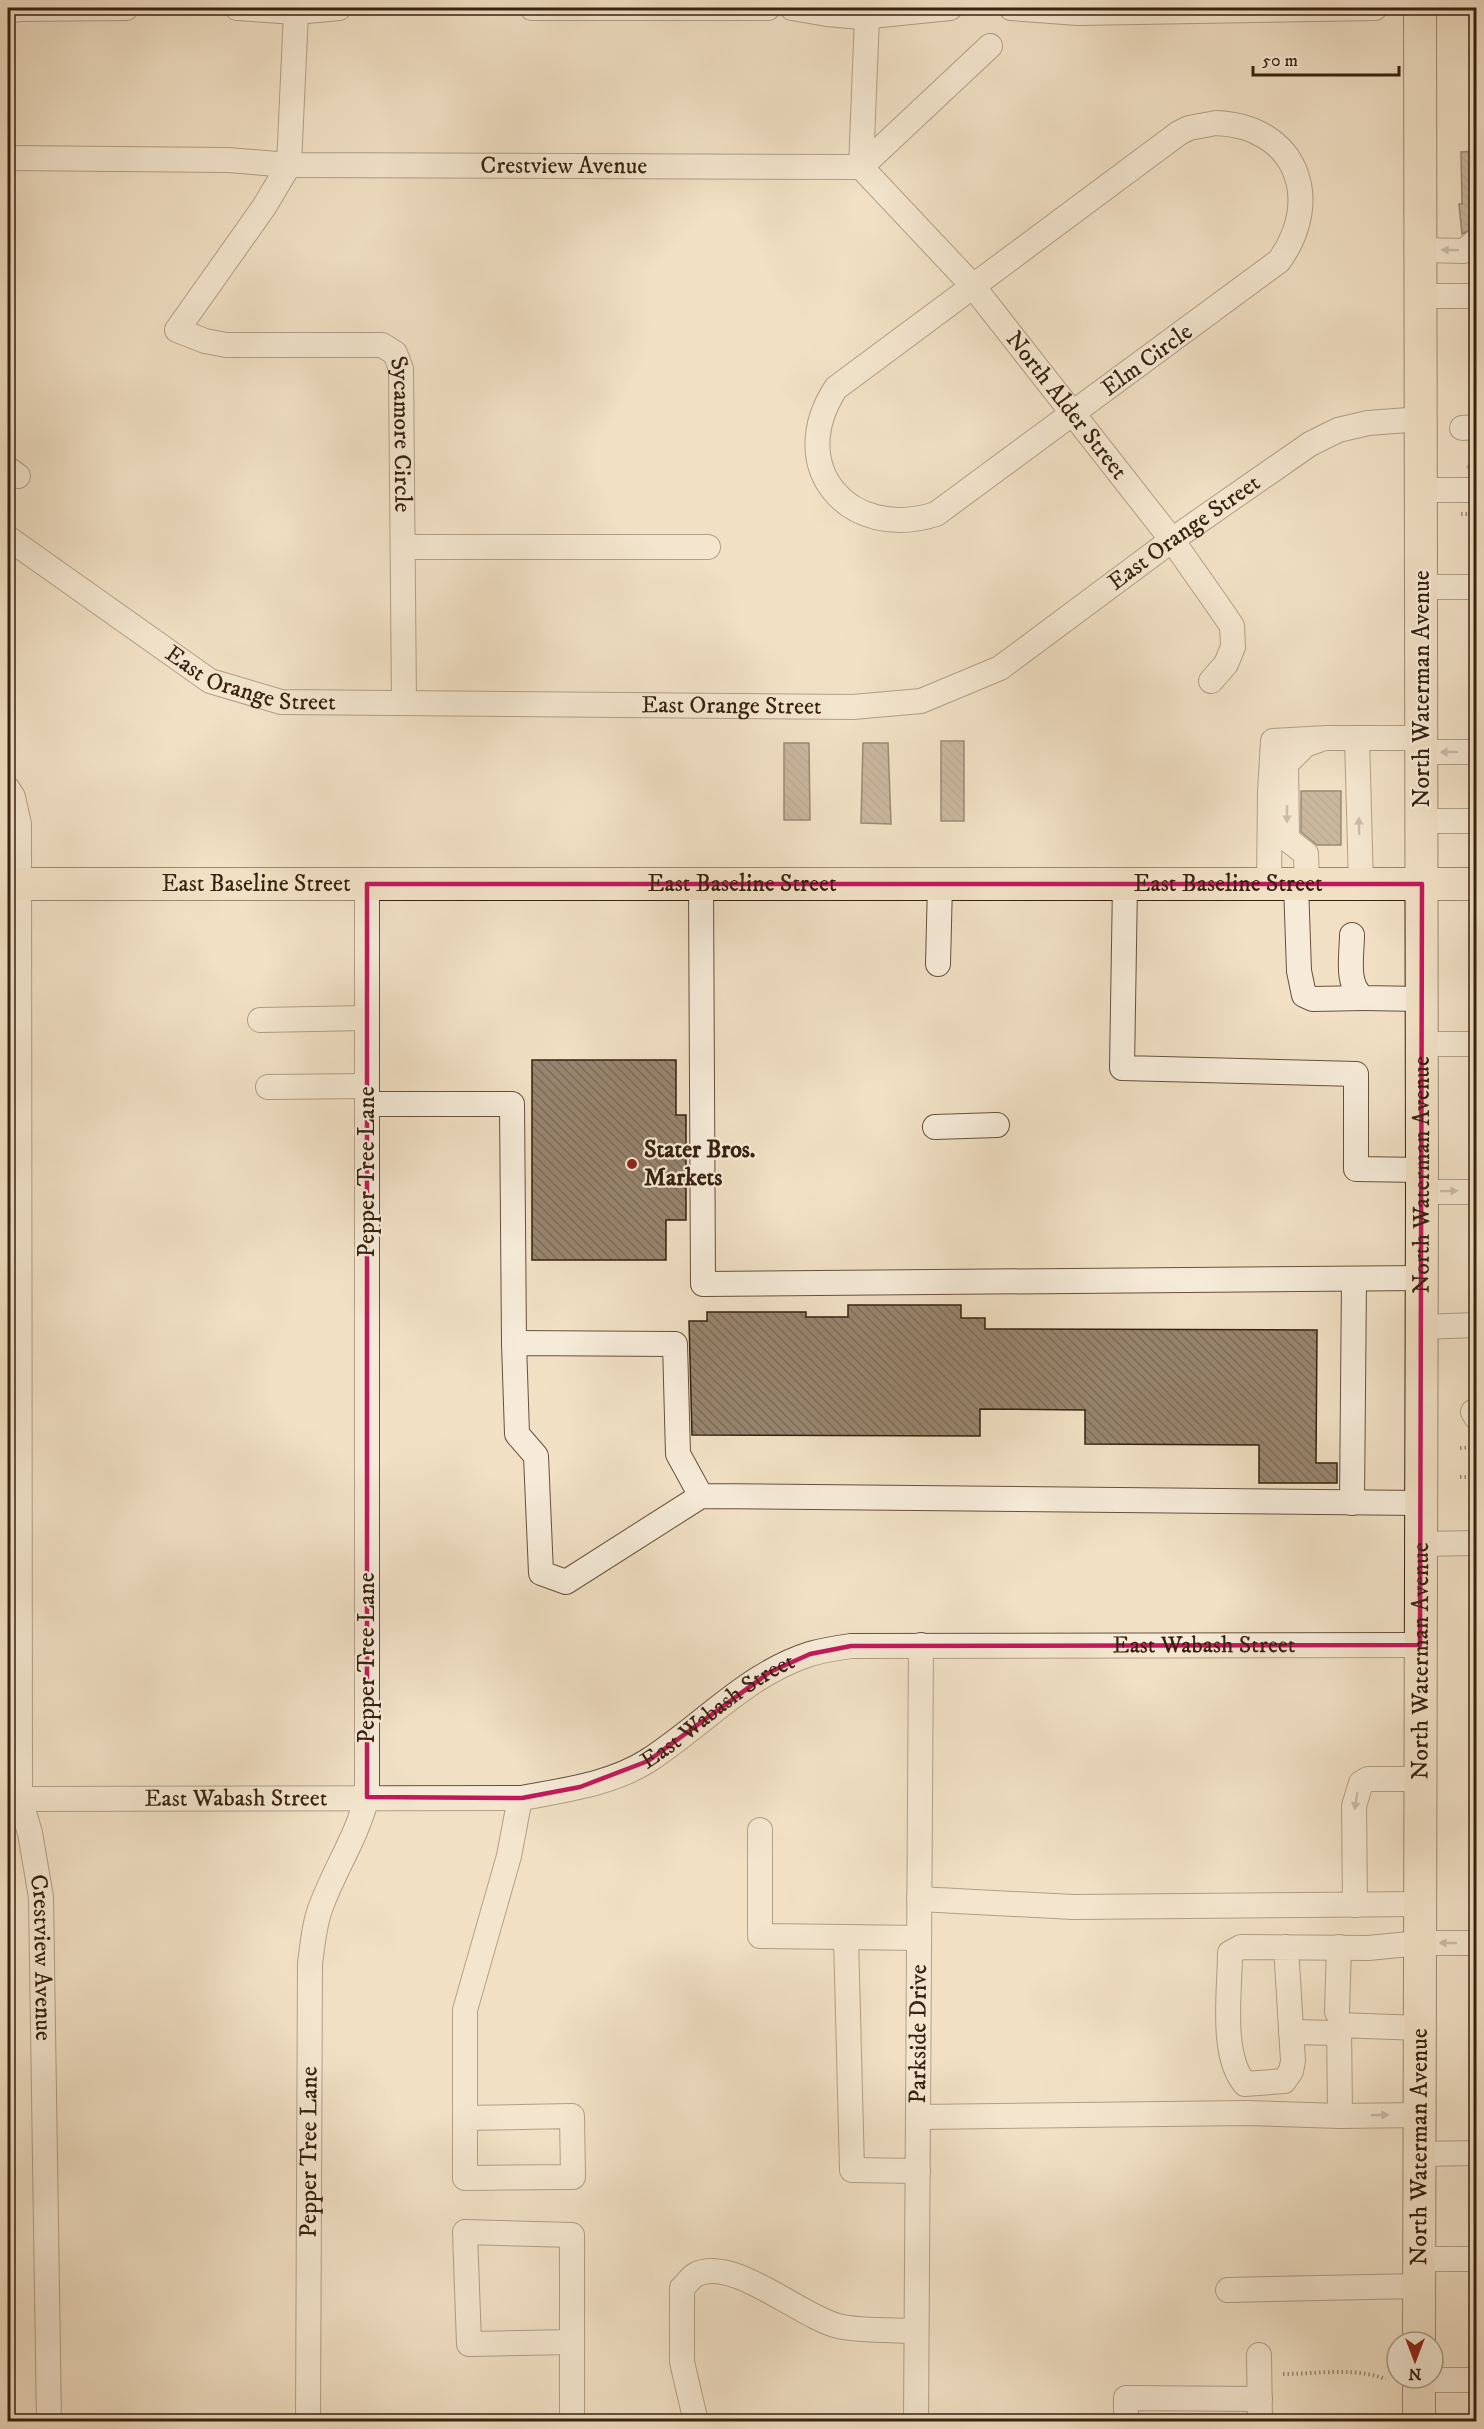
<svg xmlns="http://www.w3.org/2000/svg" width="1484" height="2429" font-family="'IM FELL DW Pica',serif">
	<defs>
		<pattern id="building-back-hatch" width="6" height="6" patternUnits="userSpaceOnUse" patternTransform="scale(1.5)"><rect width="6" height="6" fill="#98846e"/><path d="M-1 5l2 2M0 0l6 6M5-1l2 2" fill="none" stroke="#7d6c59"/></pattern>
	</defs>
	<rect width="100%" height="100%" fill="#f1e0c4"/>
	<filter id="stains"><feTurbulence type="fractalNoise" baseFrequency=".00333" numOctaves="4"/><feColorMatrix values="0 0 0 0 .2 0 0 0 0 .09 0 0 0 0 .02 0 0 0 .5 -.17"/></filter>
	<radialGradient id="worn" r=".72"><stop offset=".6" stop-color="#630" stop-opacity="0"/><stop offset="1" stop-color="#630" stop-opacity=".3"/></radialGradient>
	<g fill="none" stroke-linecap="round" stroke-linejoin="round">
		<path stroke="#816d57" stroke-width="6" d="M1470 467 1476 472"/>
	</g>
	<g fill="url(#building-back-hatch)" stroke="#372110" stroke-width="1.5">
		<path d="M1476 151V227L1462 234 1459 204H1462L1461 152Z"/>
		<rect x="941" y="741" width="23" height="80"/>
		<path d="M784 743H809L810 820H784Z"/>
		<path d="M863 743H888L891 824 861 823Z"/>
		<path d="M1301 791H1341V845H1317L1301 832Z"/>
		<path d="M532 1060H676V1115H686V1220H666V1260H532Z"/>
		<path d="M848 1305H961V1318H985V1329L1317 1330 1316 1463H1337V1483H1259V1445L1085 1444V1410L980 1409V1436L692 1435 689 1321H707V1312H806V1317H848Z"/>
	</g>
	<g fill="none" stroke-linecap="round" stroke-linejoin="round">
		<defs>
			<g id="minor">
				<path d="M237 8 296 12 339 8"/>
				<path d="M532 8H768"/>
				<path d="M792 8 827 14 861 17 950 8"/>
				<path d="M1011 8 1078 13 1375 8"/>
				<path d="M8 11 21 9 126 8"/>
				<path id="s1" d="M296 12 289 165 264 207 177 330 205 341 226 345H382L395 353 401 369 404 703"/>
				<path d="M1216 123C1296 126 1324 199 1279 261L936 514C849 542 784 467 836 388L1179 133 1189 128Z"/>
				<path id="s2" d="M8 158 228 160 289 165 861 167 990 46"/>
				<path id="s3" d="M861 167 972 285 1172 540 1219 607 1232 626 1233 647 1226 664 1211 681"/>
				<path d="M861 167 867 17"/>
				<path d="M1421 250 1464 251 1476 241"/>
				<path d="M1421 296H1476"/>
				<path d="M1462 428 1476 427"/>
				<path d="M8 469 18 476"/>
				<path d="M1421 490H1476"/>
				<path id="s4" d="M8 538 210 681 281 702 853 707 921 701 1000 668 1172 540 1310 444 1338 430 1368 423 1421 419"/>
				<path d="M403 547H708"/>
				<path d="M1422 587H1476"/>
				<path d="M1357 738 1361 884"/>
				<path d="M1422 752H1476"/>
				<path id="s5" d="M8 789 13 797 19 824 20 1799 30 1833 41 1897 49 2422"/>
				<path d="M1423 821H1476"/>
				<path d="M701 884 703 1284 1422 1278"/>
				<path d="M1125 884 1122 1068 1356 1074V1169L1422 1170"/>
				<path d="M1269 884 1270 792 1273 741 1327 738H1422"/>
				<path d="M1296 884 1299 971 1304 995 1313 999 1364 998"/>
				<path d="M1307 885 1306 854 1287 839 1286 764 1305 745 1319 740"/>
				<path d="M1352 935C1352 955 1345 986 1364 998L1421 999"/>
				<path d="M938 964 940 884"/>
				<path d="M260 1020 367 1018"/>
				<path d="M1420 1044H1476"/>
				<path d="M268 1087 367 1086"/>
				<path d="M367 1104H512L514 1343"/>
				<path d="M935 1127 997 1125"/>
				<path d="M1422 1192H1476"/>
				<path d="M1421 1327 1476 1325"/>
				<path d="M1473 1412 1476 1417"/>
				<path d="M701 1496 678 1454 675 1344 514 1343 517 1434 536 1456 541 1573 566 1582 701 1496 1421 1503"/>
				<path d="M1352 1503 1354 1279"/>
				<path d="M1421 1544 1476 1543"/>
				<path id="s6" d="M20 1799 522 1798C564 1790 612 1784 649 1760 703 1725 747 1674 810 1654 823 1650 837 1648 851 1646L1420 1645"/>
				<path d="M760 1830V1936L846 1937"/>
				<path d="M919 1899 1073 1907 1420 1904"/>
				<path d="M1355 1905 1354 1806 1361 1783 1368 1779H1420"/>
				<path d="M1286 1947 1293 2061 1291 2071 1284 2081 1245 2084C1220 2055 1230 1990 1230 1953L1241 1947 1368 1948 1420 1943H1476"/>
				<path d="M1337 2012 1339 1947"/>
				<path d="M1291 2032 1339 2033"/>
				<path d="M1340 2116 1339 2025 1420 2028"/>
				<path d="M918 2117 1248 2113 1340 2116 1419 2115"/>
				<path d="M465 2118 572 2116 573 2177 465 2178V2010L509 1856 520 1798"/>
				<path d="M1419 2154 1476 2153"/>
				<path d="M918 2171 852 2170 846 1937 919 1938"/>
				<path d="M1419 2259H1476"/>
				<path d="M1228 2290 1419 2286"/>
				<path d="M571 2342 469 2344 465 2232 572 2235V2422"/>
				<path d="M1259 2355 1260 2422"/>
				<path d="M1419 2380H1476"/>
				<path id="s7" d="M308 2422 310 1963C313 1943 314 1923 322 1904 336 1867 357 1836 367 1797V884"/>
				<path d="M696 2422 682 2362V2288C686 2285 690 2278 695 2275 732 2255 799 2316 838 2326 857 2331 895 2330 916 2331"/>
				<path id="s8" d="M916 2422 921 1645"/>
				<path d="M1126 2422V2398L1260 2399"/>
			</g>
			<g id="major">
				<path id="s9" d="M8 884H1476"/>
				<path id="s10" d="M1419 2342 1422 1192 1420 8"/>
				<path d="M1419 2422V2378"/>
			</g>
		</defs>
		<use href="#minor" stroke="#66513d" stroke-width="26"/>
		<use href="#major" stroke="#372110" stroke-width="34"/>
		<g stroke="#372110" stroke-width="4" stroke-dasharray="1.5 3" stroke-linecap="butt">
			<path d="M1461 514H1476"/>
			<path d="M1460 1448 1476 1447"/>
			<path d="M1460 1477H1476"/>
			<path d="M1283 2374C1318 2374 1352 2367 1386 2379"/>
		</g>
		<use href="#minor" stroke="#f6ebd9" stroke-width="24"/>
		<use href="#major" stroke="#f1e0c4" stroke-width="32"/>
	</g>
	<defs><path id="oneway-solid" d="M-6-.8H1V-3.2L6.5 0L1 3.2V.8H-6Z" transform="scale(1.5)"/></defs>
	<g fill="#a0907f">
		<use href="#oneway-solid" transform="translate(1450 250) rotate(-179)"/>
		<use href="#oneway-solid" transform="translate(1449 752) rotate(179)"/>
		<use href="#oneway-solid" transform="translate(1287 814) rotate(90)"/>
		<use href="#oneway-solid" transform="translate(1359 826) rotate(-91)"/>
		<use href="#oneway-solid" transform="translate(1449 1191) rotate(-1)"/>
		<use href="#oneway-solid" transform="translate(1356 1801) rotate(99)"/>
		<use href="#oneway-solid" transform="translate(1448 1943) rotate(-179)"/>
		<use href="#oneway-solid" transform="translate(1380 2115) rotate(-1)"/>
	</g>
	<path d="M0 0H1484V2429H0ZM367 884H1422L1420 1645 851 1646 810 1654 770 1672 648 1761 580 1787 522 1798 367 1797Z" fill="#f1e0c4" fill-opacity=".55" fill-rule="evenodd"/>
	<path fill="none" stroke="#c2185b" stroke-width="4.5" stroke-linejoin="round" d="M367 884H1422L1420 1645 851 1646 810 1654 770 1672 648 1761 580 1787 522 1798 367 1797Z"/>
	<circle fill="#8f2418" stroke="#f6ebd9" stroke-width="2" cx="632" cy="1164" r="6"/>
	<g text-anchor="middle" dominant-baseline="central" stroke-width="4.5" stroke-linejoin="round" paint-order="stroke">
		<g font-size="24" fill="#372110" stroke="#f6ebd9">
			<text stroke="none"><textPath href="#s2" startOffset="556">Crestview Avenue</textPath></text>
			<text transform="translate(1147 360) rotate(-36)">Elm Circle</text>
			<text stroke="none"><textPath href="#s3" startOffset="315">North Alder Street</textPath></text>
			<text stroke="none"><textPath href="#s1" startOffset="658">Sycamore Circle</textPath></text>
			<text stroke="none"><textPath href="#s4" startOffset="1276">East Orange Street</textPath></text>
			<text stroke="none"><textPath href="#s4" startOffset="286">East Orange Street</textPath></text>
			<text transform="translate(1422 689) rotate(-90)">North Waterman Avenue</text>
			<text stroke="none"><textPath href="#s4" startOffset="772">East Orange Street</textPath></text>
			<text stroke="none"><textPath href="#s9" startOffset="248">East Baseline Street</textPath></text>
			<text stroke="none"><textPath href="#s9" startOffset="734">East Baseline Street</textPath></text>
			<text stroke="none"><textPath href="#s9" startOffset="1220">East Baseline Street</textPath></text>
			<text transform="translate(367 1172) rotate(-90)">Pepper Tree Lane</text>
			<text stroke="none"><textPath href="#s10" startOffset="1167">North Waterman Avenue</textPath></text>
			<text stroke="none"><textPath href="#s6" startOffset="1224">East Wabash Street</textPath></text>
			<text transform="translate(367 1658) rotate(-90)">Pepper Tree Lane</text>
			<text stroke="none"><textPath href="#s10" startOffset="681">North Waterman Avenue</textPath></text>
			<text stroke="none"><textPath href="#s6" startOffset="720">East Wabash Street</textPath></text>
			<text stroke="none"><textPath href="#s6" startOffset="216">East Wabash Street</textPath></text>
			<text stroke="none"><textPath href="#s5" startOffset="1173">Crestview Avenue</textPath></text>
			<text stroke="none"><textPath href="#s8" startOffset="388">Parkside Drive</textPath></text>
			<text stroke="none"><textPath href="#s10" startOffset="195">North Waterman Avenue</textPath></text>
			<text stroke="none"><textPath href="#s7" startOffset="270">Pepper Tree Lane</textPath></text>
		</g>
		<g font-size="24" font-weight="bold" fill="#372110" stroke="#f6ebd9" text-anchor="start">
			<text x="644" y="1150">Stater Bros.<tspan x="644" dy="28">Markets</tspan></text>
		</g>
	</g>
	<rect width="1484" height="2429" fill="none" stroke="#f1e0c4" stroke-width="30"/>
	<rect x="9" y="9" width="1466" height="2411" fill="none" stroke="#372110" stroke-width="3"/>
	<rect x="15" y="15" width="1454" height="2399" fill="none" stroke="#372110" stroke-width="1.5"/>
	<g transform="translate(1415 2360) rotate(180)"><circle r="28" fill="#f6ebd9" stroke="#aa9a89" stroke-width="1.5"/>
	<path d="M0-4.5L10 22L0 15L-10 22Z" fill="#8f2418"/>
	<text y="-9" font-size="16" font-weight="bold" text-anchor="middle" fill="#372110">N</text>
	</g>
	<path d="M1253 66v9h146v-9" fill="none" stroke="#372110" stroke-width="3"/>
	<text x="1262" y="66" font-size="18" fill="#372110" stroke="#f6ebd9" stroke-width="4.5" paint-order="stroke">50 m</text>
	<rect width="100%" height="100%" filter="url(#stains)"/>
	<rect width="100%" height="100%" fill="url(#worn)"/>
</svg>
